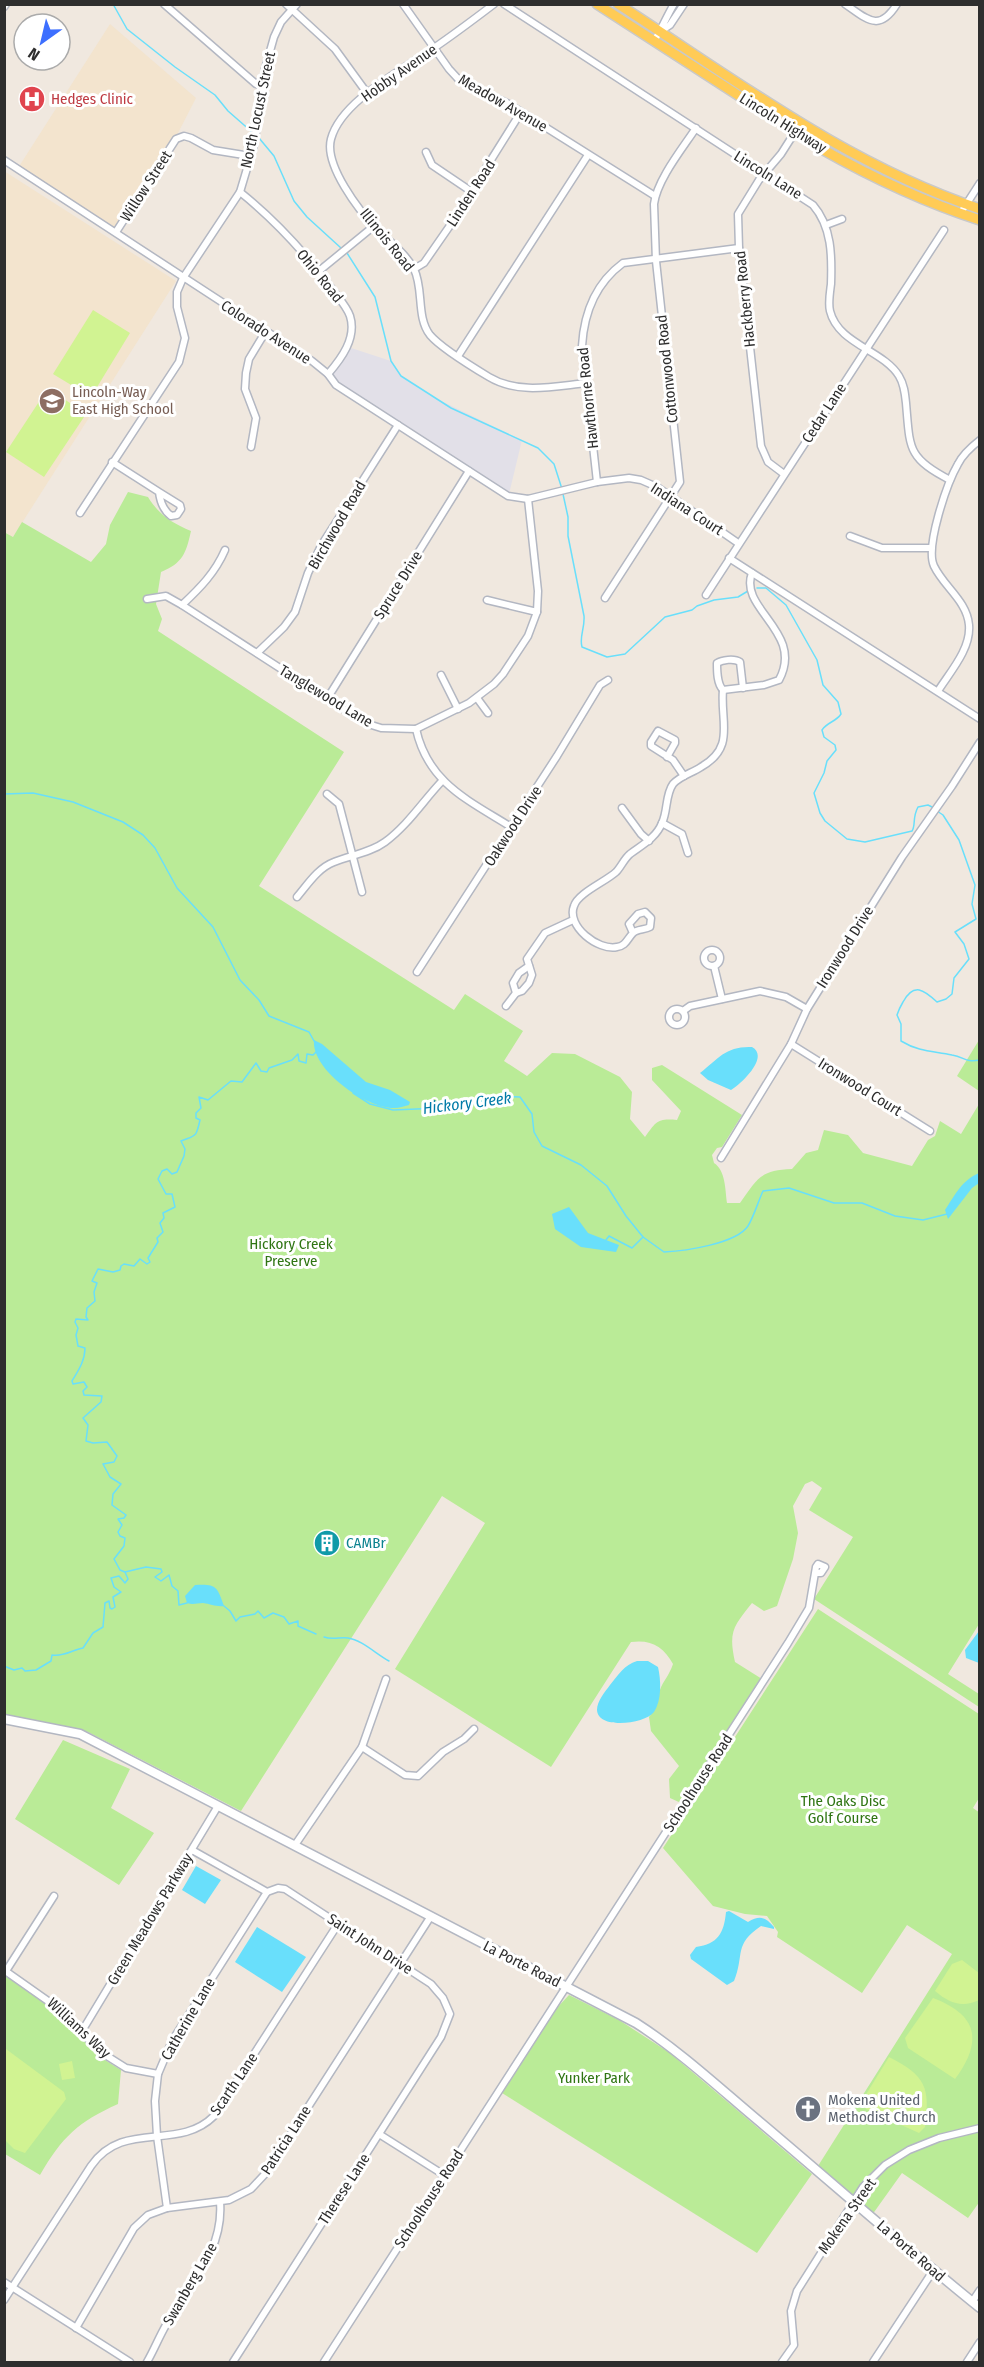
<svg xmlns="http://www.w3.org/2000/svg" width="984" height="2367" font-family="'Fira Sans Condensed',sans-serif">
	<rect width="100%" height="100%" fill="#f0e8df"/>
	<path fill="#e2e0e8" d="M345 346 391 361 401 376 429 395 522 440 509 494 336 384 328 372Z"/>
	<g fill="#f3e4ce">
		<path d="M110 24 196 98 176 137 115 230 18 168Z"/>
		<path d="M4 171 176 281 13 537 4 532Z"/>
	</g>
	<g fill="#baeb97">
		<path d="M128 492 148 497C159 515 172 523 191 531 186 553 183 563 161 572L156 604 162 619 158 631 344 752 259 886 454 1010 465 994 523 1031 504 1061 527 1076 552 1053 575 1054 620 1077 632 1092 630 1119 645 1137C656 1122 657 1118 677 1120L681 1111 652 1080V1068L662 1065 742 1115 722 1147 717 1148 712 1155 714 1163C726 1171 725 1190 727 1203H740C757 1179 760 1170 792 1169L806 1153 818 1150 824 1130 848 1135 863 1153 912 1166 928 1140 935 1136 940 1121 961 1134 979 1104V1624L948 1674 979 1694V1707L814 1599 853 1537 809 1510 822 1488 812 1481 805 1484 793 1506 798 1533 793 1559 777 1606 764 1611 752 1603C734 1626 728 1631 735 1662L762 1679 681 1803 670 1798 669 1779 679 1766 651 1731 649 1717C659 1706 655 1702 660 1690 663 1681 669 1676 673 1664 664 1647 651 1639 631 1642L551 1767 395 1669 485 1523 442 1496 241 1811 88 1732 5 1716 4 532 13 537 22 522 91 562 106 544 110 525Z"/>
		<path d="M979 1040 980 1091H979L957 1076Z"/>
		<path d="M818 1609 979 1714V1798L973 1808 980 1813V2201L968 2218 902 2173 872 2215 818 2166 952 1954 907 1925 862 1993 777 1937 778 1932 767 1916 745 1914 713 1906 663 1848Z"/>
		<path d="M63 1740 130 1769 111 1808 154 1833 119 1885 15 1819Z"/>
		<path d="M4 1975 56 2010 97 2055 121 2070 118 2104C78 2122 62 2137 40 2175L5 2154Z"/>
		<path d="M569 1995 619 2020 670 2053 812 2174 757 2253 502 2093 554 2011Z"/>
	</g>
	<g fill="#d1f392">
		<path d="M93 310 130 333 91 397 53 374Z"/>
		<path d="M48 388 86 414 44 477 6 452Z"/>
		<path d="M962 1960 979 1973V2000C962 2008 949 2003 935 1991L952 1964Z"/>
		<path d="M933 1998C978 2015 983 2041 955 2079L908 2048 905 2038Z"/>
		<path d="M6 2049 64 2092 66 2099 25 2153 14 2149 5 2140Z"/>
		<path d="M889 2057C926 2076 930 2087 925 2127L919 2133 866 2109 862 2101Z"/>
		<path d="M72 2061 75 2078 62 2080 59 2064Z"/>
	</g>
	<g fill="#69dffb">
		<path d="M314 1040 322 1044 366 1082 390 1090 410 1102 409 1105C404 1106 399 1108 395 1108 367 1109 311 1070 314 1040Z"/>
		<path d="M752 1047C770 1057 741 1084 731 1090L708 1080 700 1073C719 1058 726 1046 752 1047Z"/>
		<path d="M979 1173V1183L972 1188 948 1219 945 1210C955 1195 962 1180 979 1173Z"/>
		<path d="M569 1207 588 1233 619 1245 616 1252 581 1247 555 1229 552 1214Z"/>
		<path d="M195 1585C216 1584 217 1586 224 1606 216 1607 211 1604 203 1603 197 1603 193 1605 187 1603L185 1596Z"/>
		<path d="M979 1631V1663L966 1658 965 1650Z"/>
		<path d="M637 1661H648L658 1667C661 1680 662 1700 654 1712 645 1724 598 1730 597 1710 597 1701 605 1692 610 1685 619 1674 624 1665 637 1661Z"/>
		<path d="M196 1866 221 1880 205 1904 182 1890Z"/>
		<path d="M729 1911 748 1922C760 1915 765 1917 774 1927V1929L761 1926C733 1945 745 1954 734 1981L727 1985 691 1959 690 1955 696 1947C718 1944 724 1933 726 1912Z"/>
		<path d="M257 1927 306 1957 282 1992 235 1962Z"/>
	</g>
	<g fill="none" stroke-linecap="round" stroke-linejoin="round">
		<g stroke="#69dffb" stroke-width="1.5">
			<path d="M113 4 127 29 175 67 215 95 228 111 252 132"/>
			<path d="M259 138 274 156 294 201 307 217 341 248"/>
			<path d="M347 253 375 297 391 361 401 376 451 408 538 448 554 464 562 489"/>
			<path d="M563 494 568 517V536L584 616C585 628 579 637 582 647L607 657 625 654 665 617 692 610 697 606 714 600 738 597 748 591"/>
			<path d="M757 588H766L786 605 817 660 823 685 838 702 841 714C836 722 827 722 822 730L824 737 835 745 836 750 827 761 824 773 814 793 820 813 825 821 847 839 865 842 912 831C916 825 912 818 918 807L928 805 934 808"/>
			<path d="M4 794 33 793 73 802 123 822 143 835 155 848 177 888 213 927 240 980 259 1000 269 1016 309 1032 314 1041"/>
			<path d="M937 811 943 815 959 840 975 885 972 904 976 919 955 932 964 944 969 959 954 978 952 994 946 999 937 1002C924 990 914 982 903 1002 900 1007 899 1009 897 1015L901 1024V1041C919 1052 933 1051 952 1055 965 1057 965 1063 980 1060"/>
			<path d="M353 1093 370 1104 393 1110 464 1107 497 1096 520 1097 532 1114 534 1132 542 1146 581 1165 607 1186 626 1216 643 1237 664 1252C684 1251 736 1244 748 1226 754 1216 758 1202 763 1191L789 1188 834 1203H862L895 1216 923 1220 947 1214"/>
			<path d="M606 1240 609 1236 632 1248 643 1237"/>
			<path d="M187 1603 179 1605 178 1591 172 1586 169 1575 161 1581 155 1577 162 1572 161 1569 146 1567 125 1572 120 1570 114 1559 124 1546 125 1538 120 1536 118 1532 122 1525 118 1519 124 1518 126 1515 112 1505 113 1494 121 1484 110 1477 103 1464 114 1462 117 1456 107 1442 93 1443 86 1441 88 1425 83 1418 101 1402 102 1396 84 1395 83 1391 87 1387 84 1382 73 1384 72 1381C78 1371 85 1361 85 1348L78 1346 76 1335 78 1328 75 1322 76 1319 88 1320 86 1317 87 1308 95 1301 94 1292 97 1283 92 1281 98 1269 113 1272 120 1270 121 1266 124 1264 134 1266 140 1259 147 1264 150 1262 148 1258 158 1242 157 1238 163 1232 160 1223 164 1218 163 1213 175 1207 172 1194H166L158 1179 162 1171 167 1169 172 1174 177 1172 184 1156 185 1149 181 1141C196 1135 196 1138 200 1120L196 1118V1113L201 1108 199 1097 208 1100 231 1081 242 1082 256 1063 261 1071 267 1072 269 1068 292 1060 298 1054 299 1061 306 1063 307 1054 313 1055 316 1052"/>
			<path d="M224 1606 230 1611 236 1621 240 1617 255 1614 258 1611 264 1618 273 1613 284 1617 289 1624 298 1621V1626L316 1634"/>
			<path d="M324 1637C332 1640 340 1637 348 1638 362 1640 376 1654 389 1661"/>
			<path d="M4 1666 14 1670 22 1668 25 1671 36 1670 51 1661 52 1655C64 1657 72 1650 83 1648L93 1633 103 1627 105 1603 109 1601 110 1608 112 1609 115 1607 113 1597 121 1592 114 1587 111 1578 119 1576 125 1583 128 1579 125 1572"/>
		</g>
		<defs>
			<g id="street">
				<path d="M164 4 256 84 263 86"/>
				<path d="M286 4 335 49 367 93"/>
				<path d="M403 4 449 69 460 81 507 103 655 196"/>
				<path d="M494 4C473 20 453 35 431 50 401 71 341 101 331 139 324 165 359 211 377 229 389 241 406 254 414 269 424 289 416 317 430 335 441 348 474 368 489 377 519 395 555 386 587 383"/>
				<path d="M504 4 813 205C832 227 832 256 831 284 830 292 828 303 830 311 838 344 883 350 899 376 904 384 905 393 906 403 910 448 907 458 950 480"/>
				<path d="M845 4C867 19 879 33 897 4"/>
				<path d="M4 7 6 4"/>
				<path d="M661 31 670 25 684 4"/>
				<path d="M654 41C662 29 666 17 674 4"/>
				<path d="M426 152 432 165 472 192"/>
				<path d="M4 160 312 361 328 374 336 385 508 496 528 499 597 482 629 478 641 480 657 487 738 543"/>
				<path d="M240 192C275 220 306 254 332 289 338 297 347 307 350 316 357 338 341 359 328 374"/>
				<path d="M960 214 980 183"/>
				<path d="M826 225 842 219"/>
				<path d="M116 232 176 139 184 136 191 138 213 150 250 156"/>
				<path d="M414 269 424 263 449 227 521 112"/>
				<path d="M319 271 374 226"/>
				<path d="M458 356 588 155"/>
				<path d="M251 447 256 418 245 389 246 373 249 359 266 331"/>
				<path d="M112 462 159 492C160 501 163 510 171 516L177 515 181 509 180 505 159 492"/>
				<path d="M784 474 768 462 761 446 739 248 738 214 759 180 781 154 795 132"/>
				<path d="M597 482 582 346C584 312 596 283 623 263L739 248"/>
				<path d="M80 513 179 362 185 338 177 307V292L183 278 240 192 254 145 265 69 274 37 281 22 297 4"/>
				<path d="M850 536 882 548H931"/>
				<path d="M729 558 980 719"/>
				<path d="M706 595 944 230"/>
				<path d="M605 598 680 482 656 261 654 204C657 180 682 149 696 128"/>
				<path d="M147 599 166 596 182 605 365 723 381 728 416 729 469 703 494 684 503 674 528 636 537 612 538 591 528 499"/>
				<path d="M487 600 537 612"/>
				<path d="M182 605C200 588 215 573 225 550"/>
				<path d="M257 653 284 627 295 612 308 573 321 546 398 425"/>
				<path d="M441 675 458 709"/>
				<path d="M723 690 764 685 779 680C805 632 738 609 752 573"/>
				<path d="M723 690C717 684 717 672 717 663 722 660 734 658 740 662L743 688"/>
				<path d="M938 691C950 672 971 649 969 625 967 601 944 587 934 566 925 547 947 483 958 464 963 454 971 447 980 440"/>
				<path d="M477 698 488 713"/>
				<path d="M327 699 469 471"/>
				<path d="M416 729C428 783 468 800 511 827"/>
				<path d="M667 757 675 743V740L658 731 651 742V746L673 760 684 776"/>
				<path d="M327 794 339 804 362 892"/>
				<path d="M622 808 641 834 649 841"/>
				<path d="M662 823 682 834 688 853"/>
				<path d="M297 897C308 884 318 868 334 862 351 855 370 853 385 842 408 825 423 801 442 781"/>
				<path d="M633 933 629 924 638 914 645 912 651 918 650 927C645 930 637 929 633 933 627 939 626 946 617 947 598 951 566 926 574 906 578 893 605 882 616 872 621 867 624 859 630 854 642 845 656 838 662 823 668 811 665 795 673 784 680 776 692 773 701 767 736 747 720 722 723 690"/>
				<circle cx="712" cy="958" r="8"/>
				<path d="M714 966 722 999"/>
				<path d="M417 972 557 756 600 685 608 680"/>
				<path d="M516 993 513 983 519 973 529 966"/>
				<path d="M506 1006 516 993 522 991 529 983 532 975 527 959 545 933 573 920"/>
				<circle cx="677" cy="1017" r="8"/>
				<path d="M683 1011 690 1006 760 991 786 997 807 1009"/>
				<path d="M791 1044 930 1131"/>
				<path d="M721 1158 791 1044 807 1009 902 857 952 786 980 742"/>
				<path d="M362 1747 405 1775 418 1776 443 1752 464 1739 474 1729"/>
				<path d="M295 1845 362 1747 386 1679"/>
				<path d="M192 1850 267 1892"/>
				<path d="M4 1970 65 2013 99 2051 126 2068 158 2074"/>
				<path d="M6 1971 54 1896"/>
				<path d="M82 2031 218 1806"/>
				<path d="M379 2134 444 2175"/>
				<path d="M167 2208 157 2136 155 2101 158 2074 172 2041 267 1892 278 1888 285 1889 431 1984 443 1998 450 2014 441 2037 233 2362"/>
				<path d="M4 2282 130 2362"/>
				<path d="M4 2300 91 2166C123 2119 178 2152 214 2116L338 1924"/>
				<path d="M972 2302 980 2290"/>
				<path d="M76 2328 134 2228 148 2215 167 2208 229 2200 251 2189 265 2174 431 1916"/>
				<path d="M147 2362C154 2350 159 2337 166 2325 189 2285 224 2251 220 2202"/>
				<path d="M324 2362 788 1643 809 1608 816 1567 818 1564 825 1567 821 1573H815"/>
				<path d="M782 2362 794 2345 791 2311 797 2291 863 2187 885 2165 909 2150 939 2138 980 2128"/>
				<path d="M873 2362 933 2271"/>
				<path d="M967 2362 980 2342"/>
			</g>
			<path id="secondary" d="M4 1719 80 1734 636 2023C678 2050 715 2084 754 2117 829 2180 903 2246 980 2308"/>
			<g id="primary">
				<path d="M597 4 820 148C871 177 924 202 980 220"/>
				<path d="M618 4C734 79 847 165 980 209"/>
			</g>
		</defs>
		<use href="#street" stroke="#b3b7c2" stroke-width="9"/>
		<use href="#secondary" stroke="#b3b7c2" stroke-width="11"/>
		<use href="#primary" stroke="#c9c9c9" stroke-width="12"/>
		<use href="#street" stroke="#fff" stroke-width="6"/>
		<use href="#secondary" stroke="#fff" stroke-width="8"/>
		<use href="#primary" stroke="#ffcb56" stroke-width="9"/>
	</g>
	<defs>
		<symbol id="hospital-disc" viewBox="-11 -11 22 22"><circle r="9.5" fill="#e0444e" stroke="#fff"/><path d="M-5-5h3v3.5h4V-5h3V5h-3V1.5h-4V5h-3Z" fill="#fff"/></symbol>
		<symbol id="school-disc" viewBox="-11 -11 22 22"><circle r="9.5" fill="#8d6e63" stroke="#fff"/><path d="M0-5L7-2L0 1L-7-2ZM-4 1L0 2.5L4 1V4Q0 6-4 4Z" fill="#fff"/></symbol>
		<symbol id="building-disc" viewBox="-11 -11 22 22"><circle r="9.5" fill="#0f9aa8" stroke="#fff"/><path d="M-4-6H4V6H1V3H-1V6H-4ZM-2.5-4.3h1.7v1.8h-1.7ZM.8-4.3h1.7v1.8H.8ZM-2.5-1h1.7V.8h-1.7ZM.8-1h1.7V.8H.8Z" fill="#fff"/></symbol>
		<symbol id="church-disc" viewBox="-11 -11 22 22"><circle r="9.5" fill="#6b7280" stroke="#fff"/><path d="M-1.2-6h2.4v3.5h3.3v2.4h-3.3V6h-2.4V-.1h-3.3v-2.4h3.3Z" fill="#fff"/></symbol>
	</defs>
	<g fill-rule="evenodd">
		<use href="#hospital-disc" x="17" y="84" width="30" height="30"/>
		<use href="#school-disc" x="37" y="386" width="30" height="30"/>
		<use href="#building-disc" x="312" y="1528" width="30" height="30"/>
		<use href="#church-disc" x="793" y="2094" width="30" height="30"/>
	</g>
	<g text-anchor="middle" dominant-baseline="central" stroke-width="6" stroke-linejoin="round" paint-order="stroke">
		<g font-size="15" fill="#2e2e2e" stroke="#fff">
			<text transform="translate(399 73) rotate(-35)">Hobby Avenue</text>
			<text transform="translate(503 103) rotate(30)">Meadow Avenue</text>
			<text transform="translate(258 110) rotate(-78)">North Locust Street</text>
			<text transform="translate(783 123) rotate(32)">Lincoln Highway</text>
			<text transform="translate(768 175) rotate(32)">Lincoln Lane</text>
			<text transform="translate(146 186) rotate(-57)">Willow Street</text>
			<text transform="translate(471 193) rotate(-57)">Linden Road</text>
			<text transform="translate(387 240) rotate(51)">Illinois Road</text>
			<text transform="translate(320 276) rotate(51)">Ohio Road</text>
			<text transform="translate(745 299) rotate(-96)">Hackberry Road</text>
			<text transform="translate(266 332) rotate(33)">Colorado Avenue</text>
			<text transform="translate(667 369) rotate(-96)">Cottonwood Road</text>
			<text transform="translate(588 398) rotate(-96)">Hawthorne Road</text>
			<text transform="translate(824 413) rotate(-57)">Cedar Lane</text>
			<text transform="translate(687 509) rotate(33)">Indiana Court</text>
			<text transform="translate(337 525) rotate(-60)">Birchwood Road</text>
			<text transform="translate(398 585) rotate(-58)">Spruce Drive</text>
			<text transform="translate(326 696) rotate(31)">Tanglewood Lane</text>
			<text transform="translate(513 826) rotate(-57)">Oakwood Drive</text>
			<text transform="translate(845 947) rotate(-58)">Ironwood Drive</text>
			<text transform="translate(860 1087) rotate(32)">Ironwood Court</text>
			<text transform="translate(698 1783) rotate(-57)">Schoolhouse Road</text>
			<text transform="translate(150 1919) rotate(-59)">Green Meadows Parkway</text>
			<text transform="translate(370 1944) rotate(33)">Saint John Drive</text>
			<text transform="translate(522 1964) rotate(27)">La Porte Road</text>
			<text transform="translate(188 2019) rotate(-60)">Catherine Lane</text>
			<text transform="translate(79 2028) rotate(43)">Williams Way</text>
			<text transform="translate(234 2084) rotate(-56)">Scarth Lane</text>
			<text transform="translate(286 2140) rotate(-57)">Patricia Lane</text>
			<text transform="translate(344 2189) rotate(-57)">Therese Lane</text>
			<text transform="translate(429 2199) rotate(-57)">Schoolhouse Road</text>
			<text transform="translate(847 2216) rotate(-55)">Mokena Street</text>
			<text transform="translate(911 2251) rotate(41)">La Porte Road</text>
			<text transform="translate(190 2284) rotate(-60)">Swanberg Lane</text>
		</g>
		<g font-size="15" fill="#be3a42" stroke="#fff" text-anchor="start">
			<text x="51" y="99">Hedges Clinic</text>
		</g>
		<g font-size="15" fill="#785e54" stroke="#fff" text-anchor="start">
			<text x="72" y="392">Lincoln-Way<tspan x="72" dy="17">East High School</tspan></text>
		</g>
		<g font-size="15" fill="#2f7513" stroke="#fff">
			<text x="291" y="1244">Hickory Creek<tspan x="291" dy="17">Preserve</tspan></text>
			<text x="843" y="1801">The Oaks Disc<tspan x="843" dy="17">Golf Course</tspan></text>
			<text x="594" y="2078">Yunker Park</text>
		</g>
		<g font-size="15" fill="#0d838f" stroke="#fff" text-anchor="start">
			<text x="346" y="1543">CAMBr</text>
		</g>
		<g font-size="15" fill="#5b616d" stroke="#fff" text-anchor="start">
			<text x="828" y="2100">Mokena United<tspan x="828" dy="17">Methodist Church</tspan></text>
		</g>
		<g font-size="16" font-style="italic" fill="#017aa7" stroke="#fff">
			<text transform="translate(467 1103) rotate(-7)">Hickory Creek</text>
		</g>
	</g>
	<rect width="984" height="2367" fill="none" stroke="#2e2e2e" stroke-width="12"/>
	<g transform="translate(42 42) rotate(214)"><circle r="28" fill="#ffffff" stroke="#ababab" stroke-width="1.5"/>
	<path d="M0-4.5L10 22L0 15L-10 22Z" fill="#3d6fff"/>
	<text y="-9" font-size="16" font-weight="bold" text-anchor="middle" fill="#2e2e2e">N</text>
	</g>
</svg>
